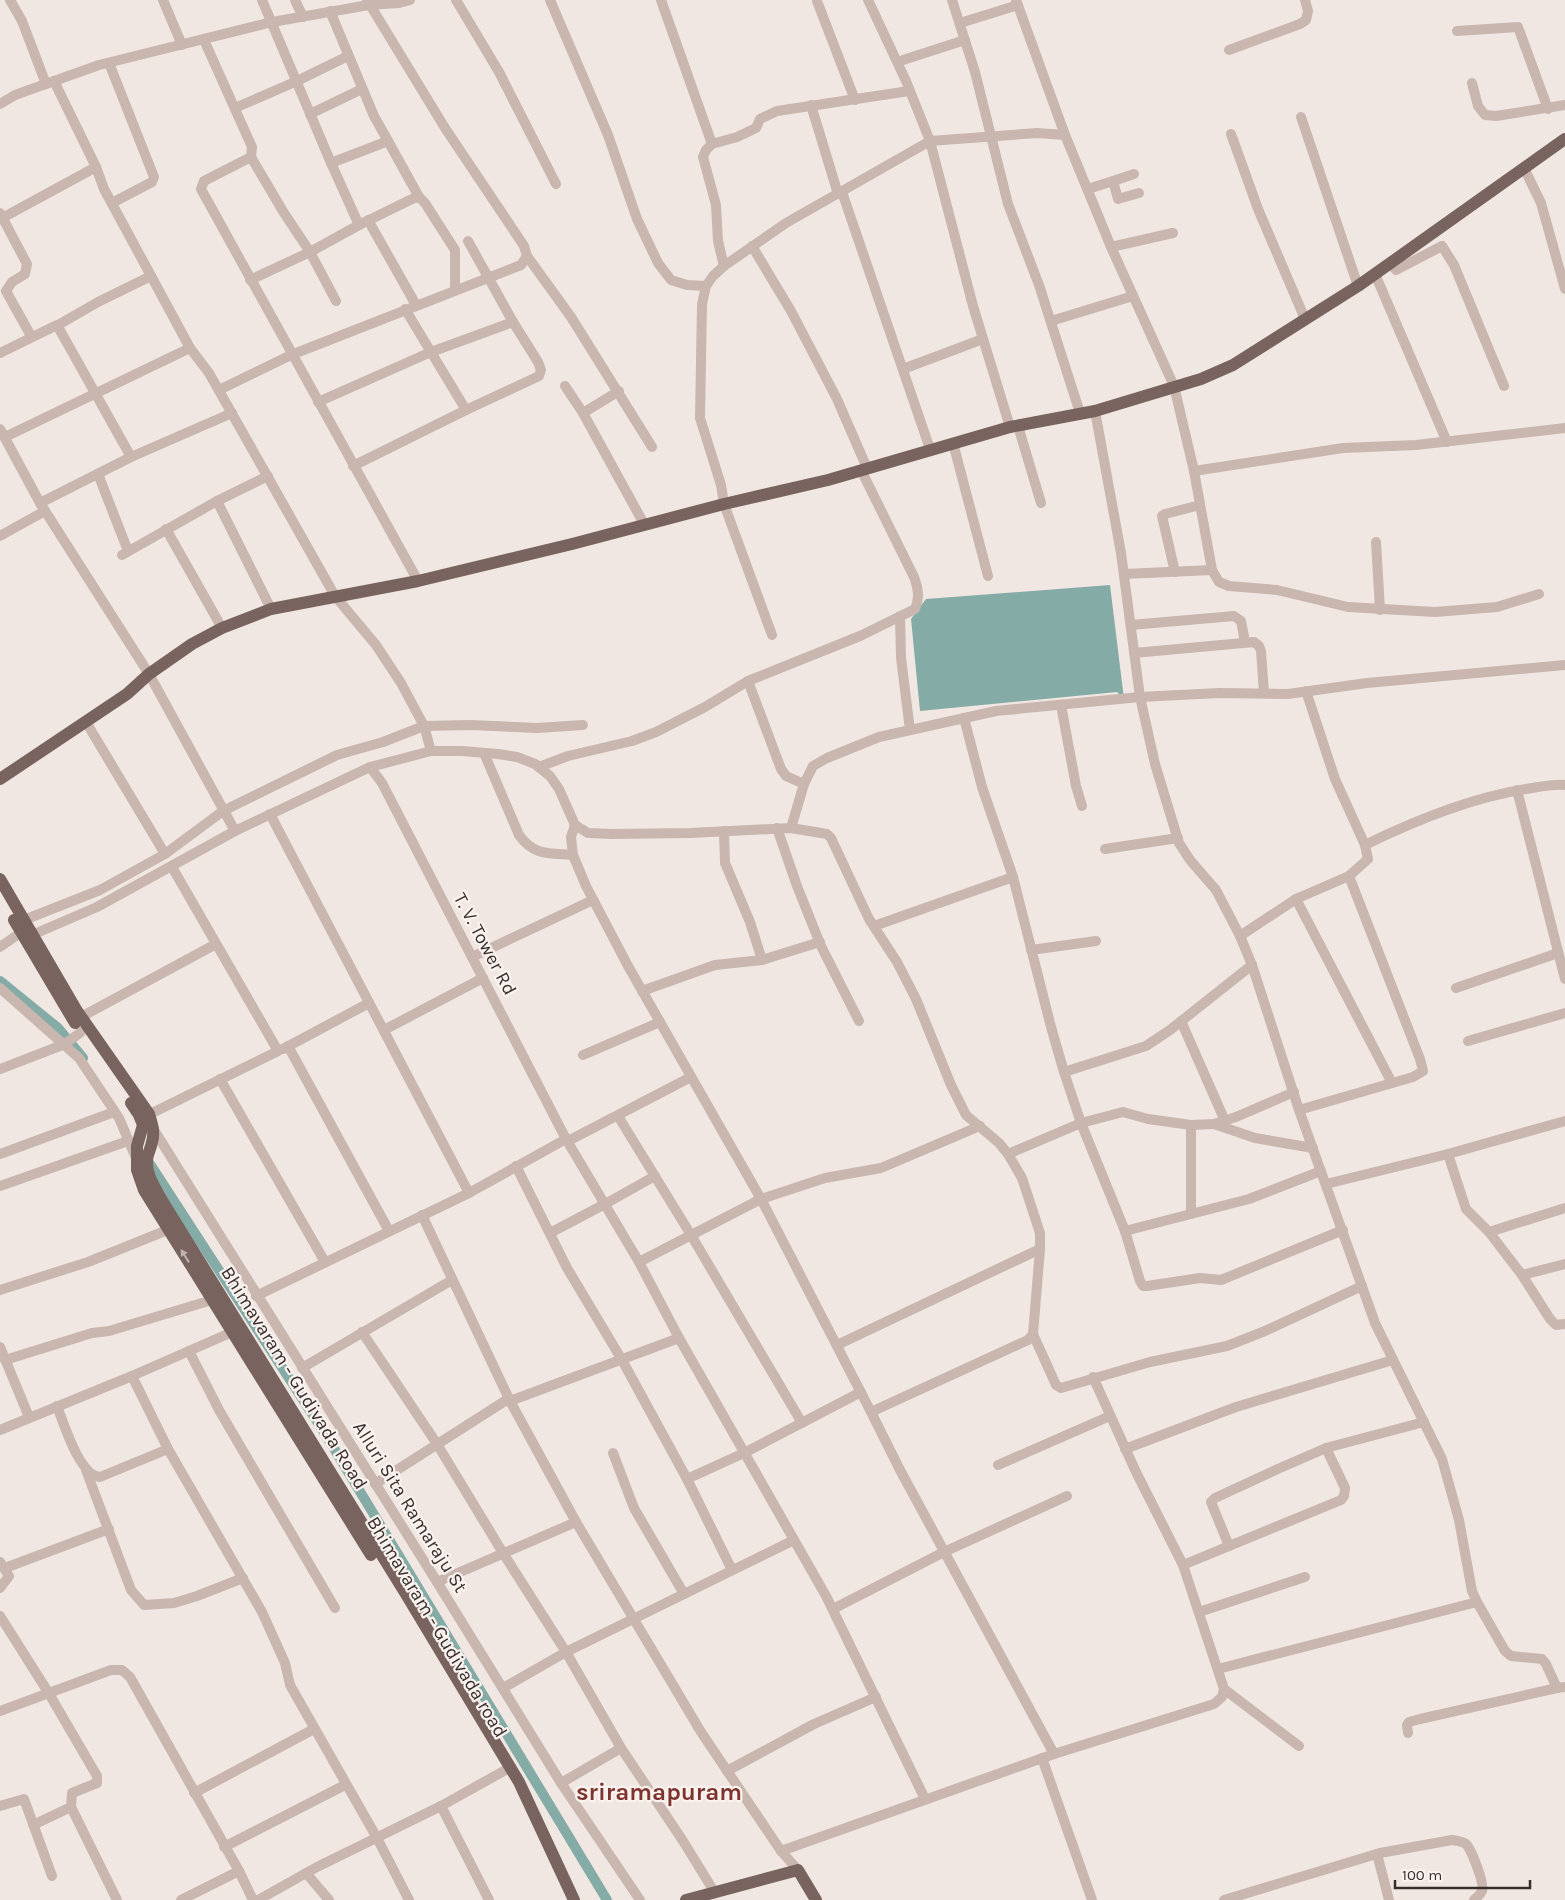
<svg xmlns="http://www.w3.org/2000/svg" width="1565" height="1900" font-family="Karla,sans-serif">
	<rect width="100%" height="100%" fill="#f1e7e2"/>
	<path fill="#84aba6" d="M1110 585 1124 699 1117 692 920 711 911 619 926 599Z"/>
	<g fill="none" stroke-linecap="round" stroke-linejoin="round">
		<g stroke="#84aba6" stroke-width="10">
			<path d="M0 981 58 1028 83 1058"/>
			<path d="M148 1161 324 1432 607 1900"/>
		</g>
		<g stroke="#c8b6af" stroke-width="10">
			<path d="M10 0 22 21 46 84"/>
			<path d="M163 0 182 45"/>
			<path d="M262 0 331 163 359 225 412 199 419 197 425 203 455 250V289"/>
			<path d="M295 0 303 17"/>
			<path d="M456 0 499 72 556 184"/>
			<path d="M550 0 608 135 637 219 658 263 671 280 687 285 706 286"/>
			<path d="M661 0 712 144"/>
			<path d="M868 0 906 81 930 141 973 306 1010 427"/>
			<path d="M952 0 975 72 1008 204 1039 285 1080 413"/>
			<path d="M1016 0 1065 135"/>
			<path d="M817 1 855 100"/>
			<path d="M330 11 374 116 388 141 331 163"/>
			<path d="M960 23 1018 5"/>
			<path d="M1457 31 1518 27 1548 109"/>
			<path d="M204 40 252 147 251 157 204 181 201 189 418 581"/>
			<path d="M1229 50 1300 24 1306 20 1308 11 1305 0"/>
			<path d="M903 60 965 40"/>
			<path d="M109 63 154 177 152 182 112 203"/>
			<path d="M54 81 96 167 104 189 190 348 209 373 335 596 376 645 401 683 424 726 431 751"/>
			<path d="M1472 83 1478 106 1485 115 1496 116 1565 105"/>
			<path d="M0 104 15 95 99 65 272 22 369 5 399 3 410 0"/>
			<path d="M811 105 838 194"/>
			<path d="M235 108 297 81 348 56"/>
			<path d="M310 114 362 89"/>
			<path d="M1301 117 1358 286"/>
			<path d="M1231 134 1258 209 1305 319"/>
			<path d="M388 141 419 197"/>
			<path d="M251 157 284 213 310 252 336 301"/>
			<path d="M1524 168 1541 203 1565 289"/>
			<path d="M1113 181 1134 174"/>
			<path d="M1088 189 1113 181 1118 199 1139 193"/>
			<path d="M842 192 930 449"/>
			<path d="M0 213 27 264 25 274 12 282 6 291 31 336"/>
			<path d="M2 218 96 167"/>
			<path d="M368 220 416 305"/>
			<path d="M752 246 791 311 837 399 867 468"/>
			<path d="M1111 247 1173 233"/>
			<path d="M527 256 571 317 652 447"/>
			<path d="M1391 264 1396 270 1442 246 1454 265 1504 386"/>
			<path d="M724 266 718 241 716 205 703 157 706 150 712 144 737 137 756 128 760 119 777 111 909 91"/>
			<path d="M1375 274 1447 442"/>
			<path d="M250 280 310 252 359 225"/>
			<path d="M405 309 466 410"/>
			<path d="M1051 321 1133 296"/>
			<path d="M58 325 98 302 151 276"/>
			<path d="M0 353 57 325 131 457"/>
			<path d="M903 369 983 339"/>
			<path d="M565 386 583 413"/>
			<path d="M219 390 291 355 521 265 527 256 524 246 445 128 367 0"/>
			<path d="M619 391 583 413 644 524"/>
			<path d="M318 402 431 352 513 322"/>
			<path d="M1095 411 1121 553 1140 697 1155 764 1179 843 1190 860 1216 890 1240 936 1252 965 1299 1110 1375 1323 1442 1459 1459 1520 1472 1591 1477 1602 1218 1669"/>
			<path d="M1018 426 1041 503"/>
			<path d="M0 429 40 503 149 674 235 831"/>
			<path d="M5 437 190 348"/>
			<path d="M953 443 988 576"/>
			<path d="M353 466 466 410 539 376 541 370 538 362 513 322 468 241"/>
			<path d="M1194 471 1343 448 1416 445 1565 428"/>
			<path d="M98 474 128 551"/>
			<path d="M217 501 271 609"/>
			<path d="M40 503 131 457 232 413"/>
			<path d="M166 529 222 628"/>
			<path d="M0 536 45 511"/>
			<path d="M1376 542 1380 610"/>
			<path d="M122 555 217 501 268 476"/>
			<path d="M1175 572 1162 516 1165 514 1200 505"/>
			<path d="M1124 574 1212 570"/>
			<path d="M900 616 901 658 910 730"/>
			<path d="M1131 625 1234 616 1241 621 1245 642"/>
			<path d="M772 635 724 504 721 485 700 418 702 304 706 286 713 276 724 266 786 223 930 141 1037 133 1065 135 1111 247 1174 386 1194 471 1212 570 1219 582 1229 586 1277 590 1348 607 1435 612 1497 607 1539 594"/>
			<path d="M1134 653 1254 642 1259 646 1261 651 1264 693"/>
			<path d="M748 681 781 769 786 776 804 784"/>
			<path d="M1061 705 1076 786 1082 806"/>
			<path d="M964 718 982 787 1013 877 1051 1027 1064 1072 1081 1123 1125 1231 1249 1199 1321 1171"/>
			<path d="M86 722 165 854"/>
			<path d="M484 753 519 835C534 856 549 853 573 855"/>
			<path d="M370 767 382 783 566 1139 639 1262 679 1338 826 1596 925 1799"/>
			<path d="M539 767 568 756 632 741 656 732 705 707 748 681 860 636 915 609C920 598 918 588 914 577L861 470"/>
			<path d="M1517 790 1565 979"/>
			<path d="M270 814 469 1193"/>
			<path d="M575 825 571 837 573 855 586 886 628 966 761 1199 871 1412 900 1470 1054 1754"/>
			<path d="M777 828 797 886 821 946 859 1021"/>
			<path d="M791 828 804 784 813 766 827 758 879 737 996 711 1140 697 1219 693 1288 694 1367 683 1565 665"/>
			<path d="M724 831 725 863 750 922 762 960"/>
			<path d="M1365 845C1416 820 1470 798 1526 789 1539 787 1552 784 1565 785"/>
			<path d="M1105 849 1178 838"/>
			<path d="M1296 899 1392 1083"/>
			<path d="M24 920 100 890 165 854 223 811 337 755 383 742 424 726 471 725 537 728 583 725"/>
			<path d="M874 926 1013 877"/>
			<path d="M1240 936 1296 899 1349 876 1368 859 1365 845 1335 779 1306 691"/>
			<path d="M25 938 97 907 235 831 370 767 431 751H462L498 754 517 757 535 764 550 776 559 789 575 825 588 833 612 834 690 833 791 828 827 834 831 838 869 919 897 962 916 999 951 1085 966 1115 999 1143 1008 1154 1022 1178 1040 1233V1249L1033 1334 1056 1385 1061 1388 1150 1362 1227 1346 1265 1331 1362 1286"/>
			<path d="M0 947 26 929"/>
			<path d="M1031 950 1096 941"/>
			<path d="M472 957 593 900"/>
			<path d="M0 988 79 1058 119 1118 136 1158"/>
			<path d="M1456 988 1558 953"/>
			<path d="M642 991 715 965 762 960 820 942"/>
			<path d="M81 1017 216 944"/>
			<path d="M1181 1021 1225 1121"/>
			<path d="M384 1030 483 978"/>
			<path d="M1468 1041 1565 1013"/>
			<path d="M288 1046 389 1231"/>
			<path d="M283 1049 369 1003"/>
			<path d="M583 1055 660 1022"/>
			<path d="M0 1069 65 1044 81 1032"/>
			<path d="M1064 1072 1146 1046 1170 1030 1252 965"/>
			<path d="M220 1079 325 1262"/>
			<path d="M1299 1110 1413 1077 1423 1071 1420 1059 1349 876"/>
			<path d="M618 1116 691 1235 802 1423"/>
			<path d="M144 1117 278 1051 172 867"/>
			<path d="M1214 1124 1255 1138 1313 1148"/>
			<path d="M1191 1125V1214"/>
			<path d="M154 1130 437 1582 561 1783 640 1900"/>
			<path d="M568 1141 691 1077"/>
			<path d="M0 1154 114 1112"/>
			<path d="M1008 1154 1081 1123 1123 1112 1148 1119 1191 1125 1214 1124 1236 1117 1294 1092"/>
			<path d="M1448 1154 1466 1209 1489 1232 1522 1275 1550 1319 1556 1325 1565 1324"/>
			<path d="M516 1166 567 1268 622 1360 687 1479 732 1570"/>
			<path d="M1326 1184 1448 1154 1565 1121"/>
			<path d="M0 1186 128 1141"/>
			<path d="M422 1215 510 1401"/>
			<path d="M1125 1231 1140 1281 1143 1286H1147L1200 1278 1221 1280 1343 1230"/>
			<path d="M1489 1232 1565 1208"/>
			<path d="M550 1233 605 1204 655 1176"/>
			<path d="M639 1262 761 1199 825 1178 881 1168 980 1126"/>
			<path d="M1522 1275 1565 1264"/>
			<path d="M0 1290 88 1262 175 1227"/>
			<path d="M256 1296 469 1193 566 1139"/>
			<path d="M362 1332 437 1444 503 1553 566 1652 621 1748 683 1841 715 1893"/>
			<path d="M679 1338 510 1401 576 1522 701 1732 781 1851 798 1870"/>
			<path d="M837 1345 1040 1249"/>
			<path d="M0 1347 29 1417"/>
			<path d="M189 1351 219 1410 335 1608"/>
			<path d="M5 1360 92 1333 109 1331 212 1300"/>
			<path d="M302 1368 452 1280"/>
			<path d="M132 1376 168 1449 262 1612 285 1663 290 1685 377 1838 409 1900"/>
			<path d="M1093 1377 1136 1472 1183 1565"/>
			<path d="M57 1406C64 1424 79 1475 100 1477L168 1449"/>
			<path d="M871 1412 1028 1340 1033 1334"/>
			<path d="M0 1430 132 1376 239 1329"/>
			<path d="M1125 1449 1236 1407 1393 1360"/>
			<path d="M613 1453 634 1508 684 1594"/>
			<path d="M998 1465 1110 1416"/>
			<path d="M86 1470 131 1590 144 1605 174 1603 197 1596 243 1578"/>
			<path d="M687 1479 744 1453 861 1392"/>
			<path d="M375 1484 508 1399"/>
			<path d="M1229 1546 1211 1502 1215 1498 1280 1468 1326 1448 1424 1422"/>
			<path d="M0 1562 9 1576 0 1588"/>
			<path d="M5 1568 109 1529"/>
			<path d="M437 1582 576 1522"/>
			<path d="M1477 1602 1505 1651 1511 1656 1542 1659 1546 1664 1557 1688 1565 1687"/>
			<path d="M833 1609 944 1552 1067 1496"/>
			<path d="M1199 1612 1305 1577"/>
			<path d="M0 1616 48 1692 97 1776V1783L72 1793 71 1807 117 1900"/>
			<path d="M503 1688 566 1652 794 1540"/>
			<path d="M1224 1689 1299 1746"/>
			<path d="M0 1711 111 1670H122L130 1677 239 1871 253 1900"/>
			<path d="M1408 1733 1407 1725 1409 1722 1420 1719 1557 1688"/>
			<path d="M1042 1758 1092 1900"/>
			<path d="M727 1771 814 1724 876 1697"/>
			<path d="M561 1783 621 1748"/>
			<path d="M194 1793 314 1729"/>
			<path d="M0 1806 24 1799 52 1876"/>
			<path d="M441 1806 489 1900"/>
			<path d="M33 1825 71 1807"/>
			<path d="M224 1847 345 1785"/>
			<path d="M781 1851 1054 1754 1214 1704 1222 1697 1224 1689 1183 1565 1341 1500 1344 1496 1345 1488 1326 1448"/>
			<path d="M1377 1854 1389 1900"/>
			<path d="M306 1873 329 1900"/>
			<path d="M181 1900 239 1871"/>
			<path d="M258 1900 317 1867 441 1806 511 1767"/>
			<path d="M1224 1900 1380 1853 1452 1840C1457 1841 1463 1841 1467 1845 1472 1852 1485 1884 1482 1891 1480 1895 1477 1897 1474 1900"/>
		</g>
		<g stroke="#78635f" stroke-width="12">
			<path d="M0 779 127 694 149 674 192 644 222 628 271 609 418 581 572 544 724 504 828 480 1010 427 1095 411 1201 379 1233 365 1358 286 1565 139"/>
			<path d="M0 879 77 1011 149 1114C152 1124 155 1132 152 1142 151 1148 147 1155 147 1161 146 1175 155 1187 161 1199L406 1594 519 1782 574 1900"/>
			<path d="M14 920 75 1023"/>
			<path d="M131 1103 139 1115 143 1125 137 1146V1170L144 1190 371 1555"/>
			<path d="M686 1900 798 1870 816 1900"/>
		</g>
	</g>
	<defs><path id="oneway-solid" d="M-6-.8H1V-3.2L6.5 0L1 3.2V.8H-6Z" transform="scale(1.25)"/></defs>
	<use fill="#bfb2ae" href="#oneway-solid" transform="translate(185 1256) rotate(-122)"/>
	<g text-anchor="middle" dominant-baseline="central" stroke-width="4.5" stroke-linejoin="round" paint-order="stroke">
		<g font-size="19" fill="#382e2c" stroke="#f9f2ee">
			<text transform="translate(485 944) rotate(62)">T. V. Tower Rd</text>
			<text transform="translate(294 1378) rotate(58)">Bhimavaram - Gudivada Road</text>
			<text transform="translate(410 1507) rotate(58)">Alluri Sita Ramaraju St</text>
			<text transform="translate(437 1627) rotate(59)">Bhimavaram - Gudivada road</text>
		</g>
		<g font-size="24" font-weight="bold" fill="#7e342e" stroke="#f9f2ee">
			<text x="659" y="1792">sriramapuram</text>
		</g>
	</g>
	<path d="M1395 1880v8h135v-8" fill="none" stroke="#382e2c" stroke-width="2.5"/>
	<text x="1402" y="1880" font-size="15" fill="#382e2c" stroke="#f9f2ee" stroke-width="4" paint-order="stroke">100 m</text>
</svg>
